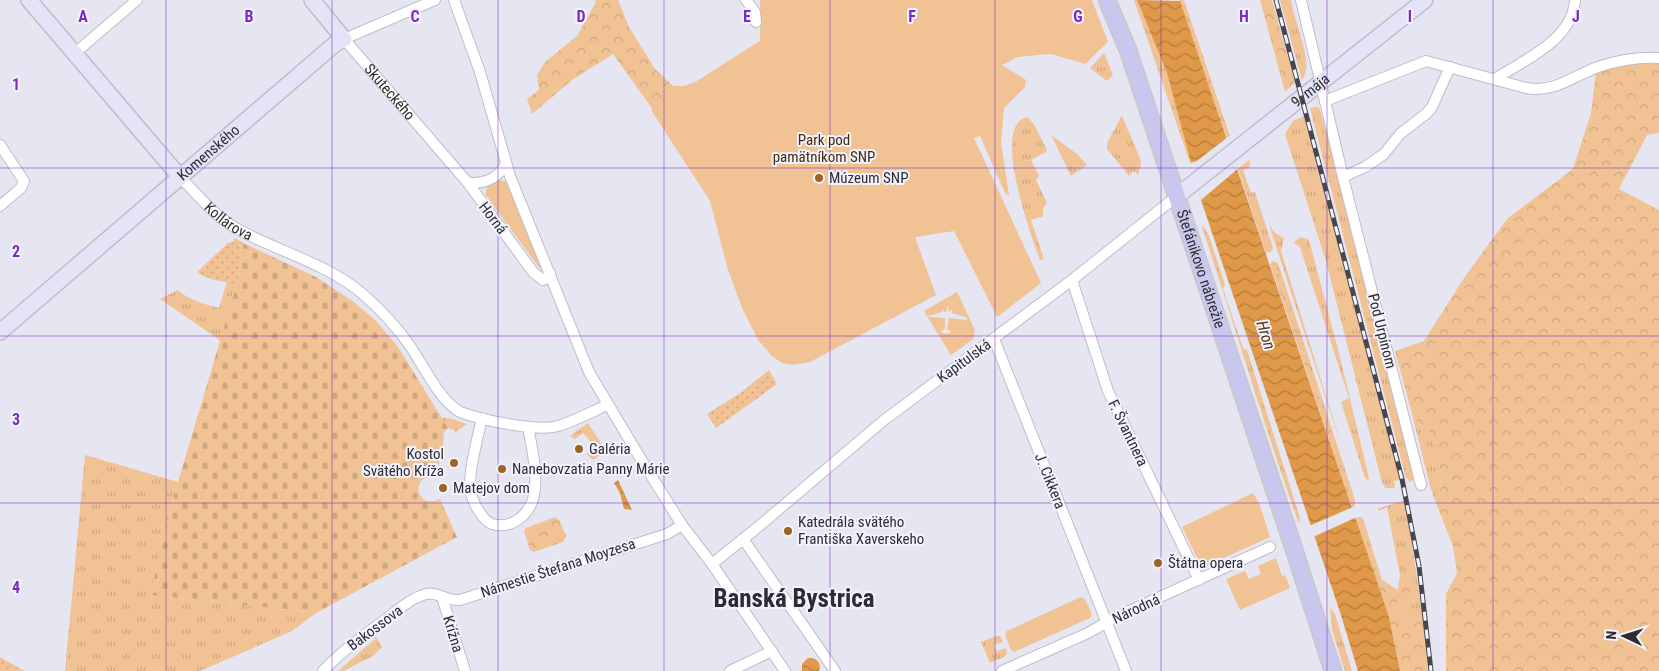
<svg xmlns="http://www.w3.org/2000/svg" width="1659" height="671" font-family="'Roboto Condensed',sans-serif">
	<defs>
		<pattern id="grass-tufts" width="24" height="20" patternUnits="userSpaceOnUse" patternTransform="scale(1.25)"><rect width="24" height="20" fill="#f0c294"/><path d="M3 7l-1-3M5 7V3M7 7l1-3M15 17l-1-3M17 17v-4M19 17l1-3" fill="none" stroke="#cea780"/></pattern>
		<pattern id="forest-crowns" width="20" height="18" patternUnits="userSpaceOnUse" patternTransform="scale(1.25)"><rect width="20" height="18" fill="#f0c294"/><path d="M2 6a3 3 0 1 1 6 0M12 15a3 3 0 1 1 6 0" fill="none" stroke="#cea780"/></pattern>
		<pattern id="cemetery-stones" width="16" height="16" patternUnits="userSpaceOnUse" patternTransform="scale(1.25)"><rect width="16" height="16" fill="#f0c294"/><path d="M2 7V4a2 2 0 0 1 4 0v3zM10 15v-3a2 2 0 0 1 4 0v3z" fill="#cea780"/></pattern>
		<pattern id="garden-dots" width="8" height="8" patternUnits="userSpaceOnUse" patternTransform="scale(1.25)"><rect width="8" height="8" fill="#f0c294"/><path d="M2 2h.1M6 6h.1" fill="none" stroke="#cea780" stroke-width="1.8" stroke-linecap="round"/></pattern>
		<pattern id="water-waves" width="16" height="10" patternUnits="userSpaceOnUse" patternTransform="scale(1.25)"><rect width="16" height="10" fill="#e09849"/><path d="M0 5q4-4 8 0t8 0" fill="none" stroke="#b67c3d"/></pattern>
	</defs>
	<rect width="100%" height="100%" fill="#e6e6f2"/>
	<g fill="url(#grass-tufts)">
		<path d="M1134 0H1137L1167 73 1192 162 1190 163Z"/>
		<path d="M1179 0H1184L1230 136 1227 138Z"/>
		<path d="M1280 0H1291C1293 20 1316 65 1302 80Z"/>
		<path d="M1104 53 1113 75 1107 81 1090 68Z"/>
		<path d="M1315 107H1318L1320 110 1339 177 1413 473V480L1409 482 1408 478H1406L1310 108Z"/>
		<path d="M1122 116 1140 158 1141 164 1138 175 1134 171 1129 176 1107 149V143L1121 117Z"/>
		<path d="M1304 116 1400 480 1394 481 1395 488H1385L1381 479 1326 261 1285 134 1293 121Z"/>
		<path d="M1027 117 1034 124 1047 150 1046 152 1031 160 1039 176 1036 180 1047 203 1043 208V216L1031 220 1044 259 1040 260C1032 237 990 125 1027 117Z"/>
		<path d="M1051 135 1077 154 1087 165 1071 176Z"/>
		<path d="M1249 160 1250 167 1243 170 1251 193 1255 192 1273 248 1271 252 1266 253 1238 169Z"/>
		<path d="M1269 225 1275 233 1284 238 1281 251 1345 457Z"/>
		<path d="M1203 226 1209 236 1225 285 1223 289 1243 348 1247 350 1300 518 1299 524C1264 426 1235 326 1202 227Z"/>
		<path d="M1301 237 1309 240 1338 349 1369 478 1368 480 1365 478 1341 402 1349 398 1300 247 1294 243 1296 240Z"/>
		<path d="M1273 261 1278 263 1355 500V505L1352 507 1270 264Z"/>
		<path d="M227 282 237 284 221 341 160 299 178 290C188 300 205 304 219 308Z"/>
		<path d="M1412 414 1419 424 1430 432 1437 451 1441 473 1440 493 1436 503 1430 486Z"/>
		<path d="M441 418H449L467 424 455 432 454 430 448 428Z"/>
		<path d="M588 423 606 451 593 460 587 454 596 447 583 433 575 439 570 436Z"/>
		<path d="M85 455 178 482 150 595 316 613 292 631 200 671H65Z"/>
		<path d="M1405 500 1424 624 1414 617H1403L1397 614 1394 607 1398 599H1411L1417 596V586L1410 578 1400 575 1387 507 1379 511 1377 509Z"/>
		<path d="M1360 517 1363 518 1382 580 1378 586 1355 518Z"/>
		<path d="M1330 607 1335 614 1352 671H1345L1332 630Z"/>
		<path d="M374 633 382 647 373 656 343 671H338L375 639 371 634Z"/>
		<path d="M996 636H1000L1003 642 994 645 997 651 1006 648 1007 653 1004 657 990 663 981 642Z"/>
	</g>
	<g fill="url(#forest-crowns)">
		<path d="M595 0H618L629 27 655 69 673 86H684L708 78 659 118 613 54 572 80 532 114 527 99 539 90 537 75 545 62 577 36 596 2Z"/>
		<path d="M1260 0H1272L1295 82 1285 92Z"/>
		<path d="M1650 62 1659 63V133L1647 135 1619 189 1659 210V671H1446V594L1457 573 1453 546 1436 503 1440 493 1441 473 1437 451 1430 432 1419 424 1412 414 1395 351 1424 341 1466 275 1508 218 1573 169 1591 113 1596 71 1619 65Z"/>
		<path d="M1277 269 1280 273 1351 496 1348 495 1276 276 1275 271Z"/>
		<path d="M555 517 559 520 566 536 563 542 534 552 530 550 524 531 526 528Z"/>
		<path d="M1400 575 1410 578 1417 586V596L1411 599H1398L1395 607 1397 614 1403 617H1414L1424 624 1428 671H1400L1389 617 1378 586 1382 580 1398 590Z"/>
	</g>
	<path fill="url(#cemetery-stones)" d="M243 243 316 277 354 302 377 322 398 347 448 428 443 433 444 438 436 478C411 471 413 511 440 499L457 537 316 613 150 595 178 482 237 284Z"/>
	<g fill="#f0c294" fill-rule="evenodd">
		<path d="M760 0H1092L1108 42 1085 64 1051 54 1017 57 1002 65 1026 80 1025 87 1004 108 1001 142 1009 196 1005 193 980 136 974 138 1041 283 997 317 954 231 915 237 936 295 810 362 792 365 782 363 772 356 758 340 743 310 728 270 710 201 651 110 760 41Z"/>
		<path d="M500 180 507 182 509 185 544 270H542L538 266 485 194 487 187Z"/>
		<path d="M957 292 975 330 973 339 951 355 924 311ZM948 305 949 312 952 309V313L967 318 966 320 949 318 947 329 952 332 946 334 940 332 945 329V318L929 317 928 316 942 312 943 309 944 312H946Z"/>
		<path d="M1253 493 1259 503 1270 537 1202 568 1182 527Z"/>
		<path d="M1276 558 1282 576 1285 575 1290 588 1240 610 1226 579 1245 571 1249 579 1261 574 1258 566Z"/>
		<path d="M1081 597 1085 599 1092 614 1090 618 1014 652 1011 650 1005 635 1007 631Z"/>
	</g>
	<g fill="url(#garden-dots)">
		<path d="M235 238 243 243 237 284C223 282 211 280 199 274L198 271 228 243 233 242Z"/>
		<path d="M769 370 777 384 716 428 707 414 742 392Z"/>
		<path d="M0 657 24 671H0Z"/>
	</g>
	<g fill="url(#water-waves)">
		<path d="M1137 0 1180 1 1389 617 1400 671H1358L1340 612 1201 200 1167 73Z"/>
		<path d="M618 480 632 510 624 509 620 493 614 483Z"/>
		<path d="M808 658C816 657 822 663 819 671H802V664Z"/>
	</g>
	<g fill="#e6e6f2">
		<path d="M1229 136 1240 167 1201 200 1190 163 1197 161Z"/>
		<path d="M1353 507 1357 517 1313 537 1309 526Z"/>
	</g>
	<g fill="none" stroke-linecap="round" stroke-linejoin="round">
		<defs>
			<g id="street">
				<path id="s1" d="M435 0 344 39 468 183 533 272 543 280 548 277 550 273"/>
				<path d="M454 0 480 72 510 176 589 372 642 461 682 525 712 564 785 671"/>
				<path d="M746 0 755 12 756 22"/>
				<path d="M1301 0 1343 177 1421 485"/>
				<path d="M75 53 137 0"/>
				<path d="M1495 79C1524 60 1573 40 1575 0"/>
				<path d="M1325 101 1426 61 1526 88C1555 93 1573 76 1598 67 1619 60 1637 57 1659 58"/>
				<path d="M0 145 24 181 21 188 0 206"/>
				<path id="s2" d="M180 177C199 196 215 217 239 230 280 252 328 264 364 295 381 310 397 327 410 346 424 366 439 400 460 412 482 420 536 432 558 426 575 421 591 412 607 405"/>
				<path d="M1343 177 1365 167 1384 154 1400 134 1427 113 1432 107 1450 67"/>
				<path d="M468 183C485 184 497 179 506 164"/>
				<path d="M1072 280 1108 391 1199 580"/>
				<path d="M994 339 1126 671"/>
				<path d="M482 418C478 437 467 475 471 493 473 503 483 521 492 524 509 529 526 518 532 502 540 481 532 448 528 427"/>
				<path d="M743 539 835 671"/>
				<path d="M712 564 758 527 883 421 1072 280 1177 196"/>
				<path d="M442 597 465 671"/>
				<path d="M323 671C342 651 364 635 386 619 398 610 411 598 426 594 436 591 446 601 460 600L667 534 682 525"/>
				<path d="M730 671 772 651"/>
				<path d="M1002 671 1088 633 1116 617 1270 547"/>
			</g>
			<g id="secondary">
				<path d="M29 0 180 177"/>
				<path id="s3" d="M1177 196 1425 0"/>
				<path id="s4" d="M0 332 335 44 344 39 312 0"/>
			</g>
			<g id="primary">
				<path id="s5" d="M1107 0 1128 50 1291 540 1333 671"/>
			</g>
		</defs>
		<use href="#street" stroke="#bebdc9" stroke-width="12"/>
		<use href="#secondary" stroke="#bebdc9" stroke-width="18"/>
		<use href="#primary" stroke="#c8c8c9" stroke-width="19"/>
		<use href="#street" stroke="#fff" stroke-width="10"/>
		<use href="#secondary" stroke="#e4e3f7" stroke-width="15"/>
		<use href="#primary" stroke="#cac7ee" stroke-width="16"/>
		<defs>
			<path id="rail" d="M1276 0 1402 479 1419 566 1431 671"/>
		</defs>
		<use href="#rail" stroke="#46464c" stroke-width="5"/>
		<use href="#rail" stroke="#f3f3ff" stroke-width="3" stroke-dasharray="9" stroke-linecap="butt"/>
	</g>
	<path fill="none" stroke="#7b2cbf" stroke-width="1" stroke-opacity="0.55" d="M166 0V671M332 0V671M498 0V671M664 0V671M830 0V671M995 0V671M1161 0V671M1327 0V671M1493 0V671M0 168H1659M0 336H1659M0 503H1659"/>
	<g fill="#9d6422" stroke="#f3f3ff" stroke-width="2">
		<circle cx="819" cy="178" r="5"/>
		<circle cx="579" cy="449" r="5"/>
		<circle cx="454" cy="463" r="5"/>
		<circle cx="502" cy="469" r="5"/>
		<circle cx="443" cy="488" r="5"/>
		<circle cx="788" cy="531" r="5"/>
		<circle cx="1158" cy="563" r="5"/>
	</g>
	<g text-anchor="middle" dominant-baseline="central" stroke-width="4" stroke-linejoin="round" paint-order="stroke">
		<g font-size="15" fill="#2c2c31" stroke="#f3f3ff">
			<text stroke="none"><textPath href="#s3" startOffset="170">9. mája</textPath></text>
			<text stroke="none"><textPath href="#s1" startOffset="169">Skuteckého</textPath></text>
			<text stroke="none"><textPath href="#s4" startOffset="275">Komenského</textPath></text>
			<text transform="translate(493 218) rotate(53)">Horná</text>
			<text stroke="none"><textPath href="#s2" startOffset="66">Kollárova</textPath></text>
			<text stroke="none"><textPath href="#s5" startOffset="285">Štefánikovo nábrežie</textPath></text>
			<text transform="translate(1382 331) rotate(76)">Pod Urpínom</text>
			<text transform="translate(964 361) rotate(-36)">Kapitulská</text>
			<text transform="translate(1128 433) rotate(64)">F. Švantnera</text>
			<text transform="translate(1050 481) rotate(68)">J. Cikkera</text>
			<text transform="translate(558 568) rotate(-18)">Námestie Štefana Moyzesa</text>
			<text transform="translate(1136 609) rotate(-25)">Národná</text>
			<text transform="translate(375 628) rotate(-37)">Bakossova</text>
			<text transform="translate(453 634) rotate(73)">Krížna</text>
		</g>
		<g font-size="15" fill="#472a07" stroke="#f3f3ff">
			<text x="824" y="140">Park pod<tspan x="824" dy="17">pamätníkom SNP</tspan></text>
		</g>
		<g font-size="15" fill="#2c2c31" stroke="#f3f3ff" text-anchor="start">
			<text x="829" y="178">Múzeum SNP</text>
			<text x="589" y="449">Galéria</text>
			<text x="444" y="454" text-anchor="end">Kostol<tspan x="444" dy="17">Svätého Kríža</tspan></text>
			<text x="512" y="469">Nanebovzatia Panny Márie</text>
			<text x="453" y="488">Matejov dom</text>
			<text x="798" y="522">Katedrála svätého<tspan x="798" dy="17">Františka Xaverskeho</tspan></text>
			<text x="1168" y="563">Štátna opera</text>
		</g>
		<g font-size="16" font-style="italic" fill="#503211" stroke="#f3f3ff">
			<text transform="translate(1266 335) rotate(72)">Hron</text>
		</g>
		<g font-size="25" font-weight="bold" fill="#2c2c31" stroke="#f3f3ff">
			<text x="794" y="598">Banská Bystrica</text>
		</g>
	</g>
	<g font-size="16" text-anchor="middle" font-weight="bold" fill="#7b2cbf" stroke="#f3f3ff" stroke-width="4" stroke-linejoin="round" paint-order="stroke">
		<text x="83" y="22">A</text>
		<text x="249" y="22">B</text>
		<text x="415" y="22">C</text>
		<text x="581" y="22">D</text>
		<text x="747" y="22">E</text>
		<text x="912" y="22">F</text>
		<text x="1078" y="22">G</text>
		<text x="1244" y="22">H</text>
		<text x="1410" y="22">I</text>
		<text x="1576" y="22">J</text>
		<text x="16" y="90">1</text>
		<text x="16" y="257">2</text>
		<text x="16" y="425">3</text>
		<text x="16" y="593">4</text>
	</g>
	<g transform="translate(1624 636) rotate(274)" stroke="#f3f3ff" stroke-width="4" paint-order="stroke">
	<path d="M0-4L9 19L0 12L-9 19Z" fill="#2c2c31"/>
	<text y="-8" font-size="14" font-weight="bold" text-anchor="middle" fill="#2c2c31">N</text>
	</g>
</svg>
